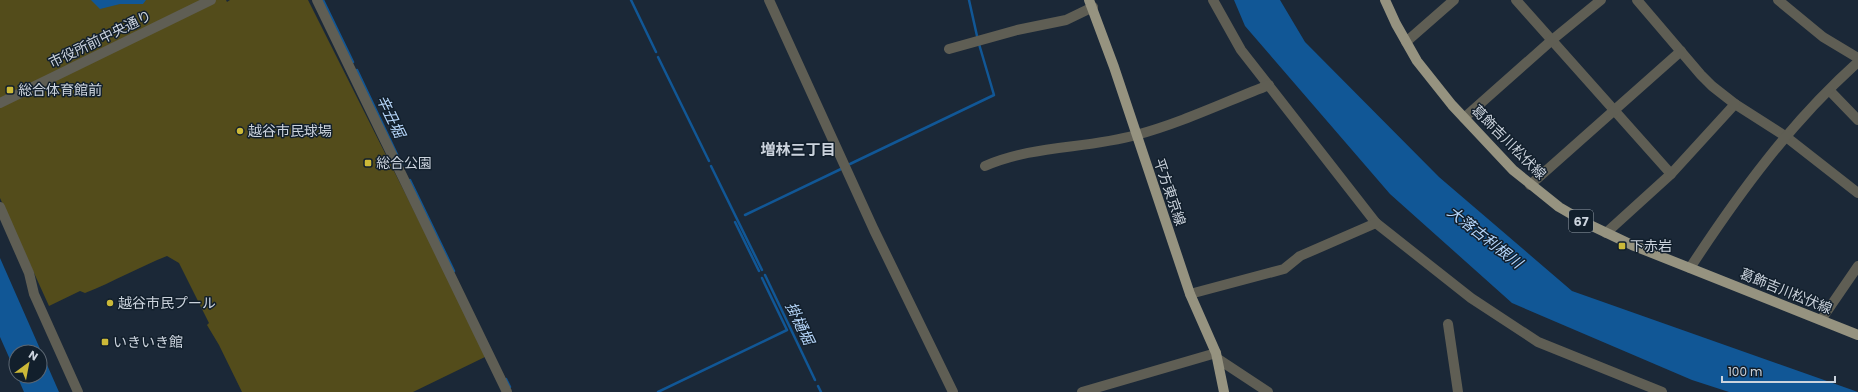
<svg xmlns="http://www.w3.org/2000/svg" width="1858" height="392" font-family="Poppins,'Noto Sans JP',sans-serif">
	<rect width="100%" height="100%" fill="#1b2837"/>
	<path fill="#534c1b" d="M0 0H226L227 2 230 0H308L487 356 413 392H242L219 345 207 325 209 323 179 263 167 256C139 267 113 282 85 293L80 291 49 306 0 198Z"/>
	<g fill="#115796">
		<path d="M91 0H146L143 4H120L100 9Z"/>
		<path d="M1234 0H1280L1305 42 1439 177 1572 291 1858 392H1729L1692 380 1512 303 1390 194 1245 26Z"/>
		<path d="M0 258 59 392H24L17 376H40V352H16V373L0 337Z"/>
	</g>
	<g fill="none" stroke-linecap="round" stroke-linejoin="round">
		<g stroke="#115796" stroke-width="2.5">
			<path d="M323 0 353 62"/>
			<path d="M631 0 656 52"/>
			<path d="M969 0 977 36"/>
			<path d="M658 57 709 161"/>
			<path d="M357 70 402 165"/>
			<path d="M850 164 994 95 979 44"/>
			<path d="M711 166 762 270"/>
			<path d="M410 180 454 271"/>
			<path d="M745 215 841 169"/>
			<path d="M735 222 759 271"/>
			<path d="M765 275 815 380"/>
			<path d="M506 379 510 387"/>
			<path d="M818 386 821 392"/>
			<path d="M658 392 787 330 762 278"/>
		</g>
		<g stroke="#5f5e54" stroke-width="10">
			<path d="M317 0 507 392"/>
			<path d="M769 0 874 230 953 392"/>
			<path d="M1213 0 1241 50 1376 223 1471 298 1538 342 1662 392"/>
			<path d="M1516 0 1671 174"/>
			<path d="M1778 0 1823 37 1858 58"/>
			<path d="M1406 42 1454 0"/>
			<path d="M949 49 1017 30 1066 20 1093 7"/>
			<path d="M1830 91 1858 120"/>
			<path d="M0 103 211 0"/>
			<path d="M1735 104 1785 136 1858 193"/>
			<path d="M1464 118 1552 40 1601 0"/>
			<path d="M985 166C1033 145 1086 149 1136 135 1181 123 1225 102 1269 85"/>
			<path d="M1530 185 1681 51"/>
			<path d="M0 207 29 273 34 294 78 392"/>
			<path d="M1606 233 1671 174 1735 104 1712 86 1701 75 1637 0"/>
			<path d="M1690 268C1739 193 1791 122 1858 62"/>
			<path d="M1190 294 1284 269 1300 256 1376 223"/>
			<path d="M1821 320 1858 266"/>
			<path d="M1448 324 1458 392"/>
			<path d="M1218 359 1268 392"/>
			<path d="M1082 392 1216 353"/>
		</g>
		<g stroke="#969380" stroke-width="10">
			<path d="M1089 0 1114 67 1190 294 1216 353 1224 392"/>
			<path d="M1385 0 1396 24 1417 61 1452 105 1513 170 1559 207 1590 225 1632 245 1858 335"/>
		</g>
	</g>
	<g fill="#ccb938" stroke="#121f2c" stroke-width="1.5">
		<rect x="6" y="86" width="8" height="8" rx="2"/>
		<circle cx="240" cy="131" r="4"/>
		<rect x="364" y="159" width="8" height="8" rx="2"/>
		<rect x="1618" y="242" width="8" height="8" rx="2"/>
		<circle cx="110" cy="303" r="4"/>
		<rect x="101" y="338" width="8" height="8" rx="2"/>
	</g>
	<g text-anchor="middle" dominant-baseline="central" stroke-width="3" stroke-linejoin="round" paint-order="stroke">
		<rect fill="#121f2c" stroke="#949da8" stroke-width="1" x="1569" y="210" width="24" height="22" rx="3"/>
		<g font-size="13" font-weight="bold" fill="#cbd3dd">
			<text x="1581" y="221">67</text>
		</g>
		<g font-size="14" fill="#cbd3dd" stroke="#121f2c">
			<text transform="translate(100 39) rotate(-26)">市役所前中央通り</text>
			<text transform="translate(1509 142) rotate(45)">葛飾吉川松伏線</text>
			<text transform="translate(1170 192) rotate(71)">平方東京線</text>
			<text transform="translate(1786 291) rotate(22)">葛飾吉川松伏線</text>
		</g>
		<g font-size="14" fill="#cbd3dd" stroke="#121f2c" text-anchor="start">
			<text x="18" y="90">総合体育館前</text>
			<text x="248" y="131">越谷市民球場</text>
			<text x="376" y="163">総合公園</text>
			<text x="1630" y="246">下赤岩</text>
			<text x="118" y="303">越谷市民プール</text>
			<text x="113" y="342">いきいき館</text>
		</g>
		<g font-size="15" font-style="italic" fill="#b5d5f9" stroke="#121f2c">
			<text transform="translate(391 116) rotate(64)">辛丑堀</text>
			<text transform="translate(1485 237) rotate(38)">大落古利根川</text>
			<text transform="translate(800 323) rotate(64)">掛樋堀</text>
		</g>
		<g font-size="15" font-weight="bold" fill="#cbd3dd" stroke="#121f2c">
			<text x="798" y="149">増林三丁目</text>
		</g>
	</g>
	<g transform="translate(28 364) rotate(32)"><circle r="19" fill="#121f2c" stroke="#5c6773"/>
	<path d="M0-3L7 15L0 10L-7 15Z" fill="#ccb938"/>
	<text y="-6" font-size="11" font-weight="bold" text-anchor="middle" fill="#cbd3dd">N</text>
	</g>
	<path d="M1722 376v6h113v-6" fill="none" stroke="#cbd3dd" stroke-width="2"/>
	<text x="1728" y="376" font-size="12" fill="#cbd3dd" stroke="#121f2c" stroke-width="3" paint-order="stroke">100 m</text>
</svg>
